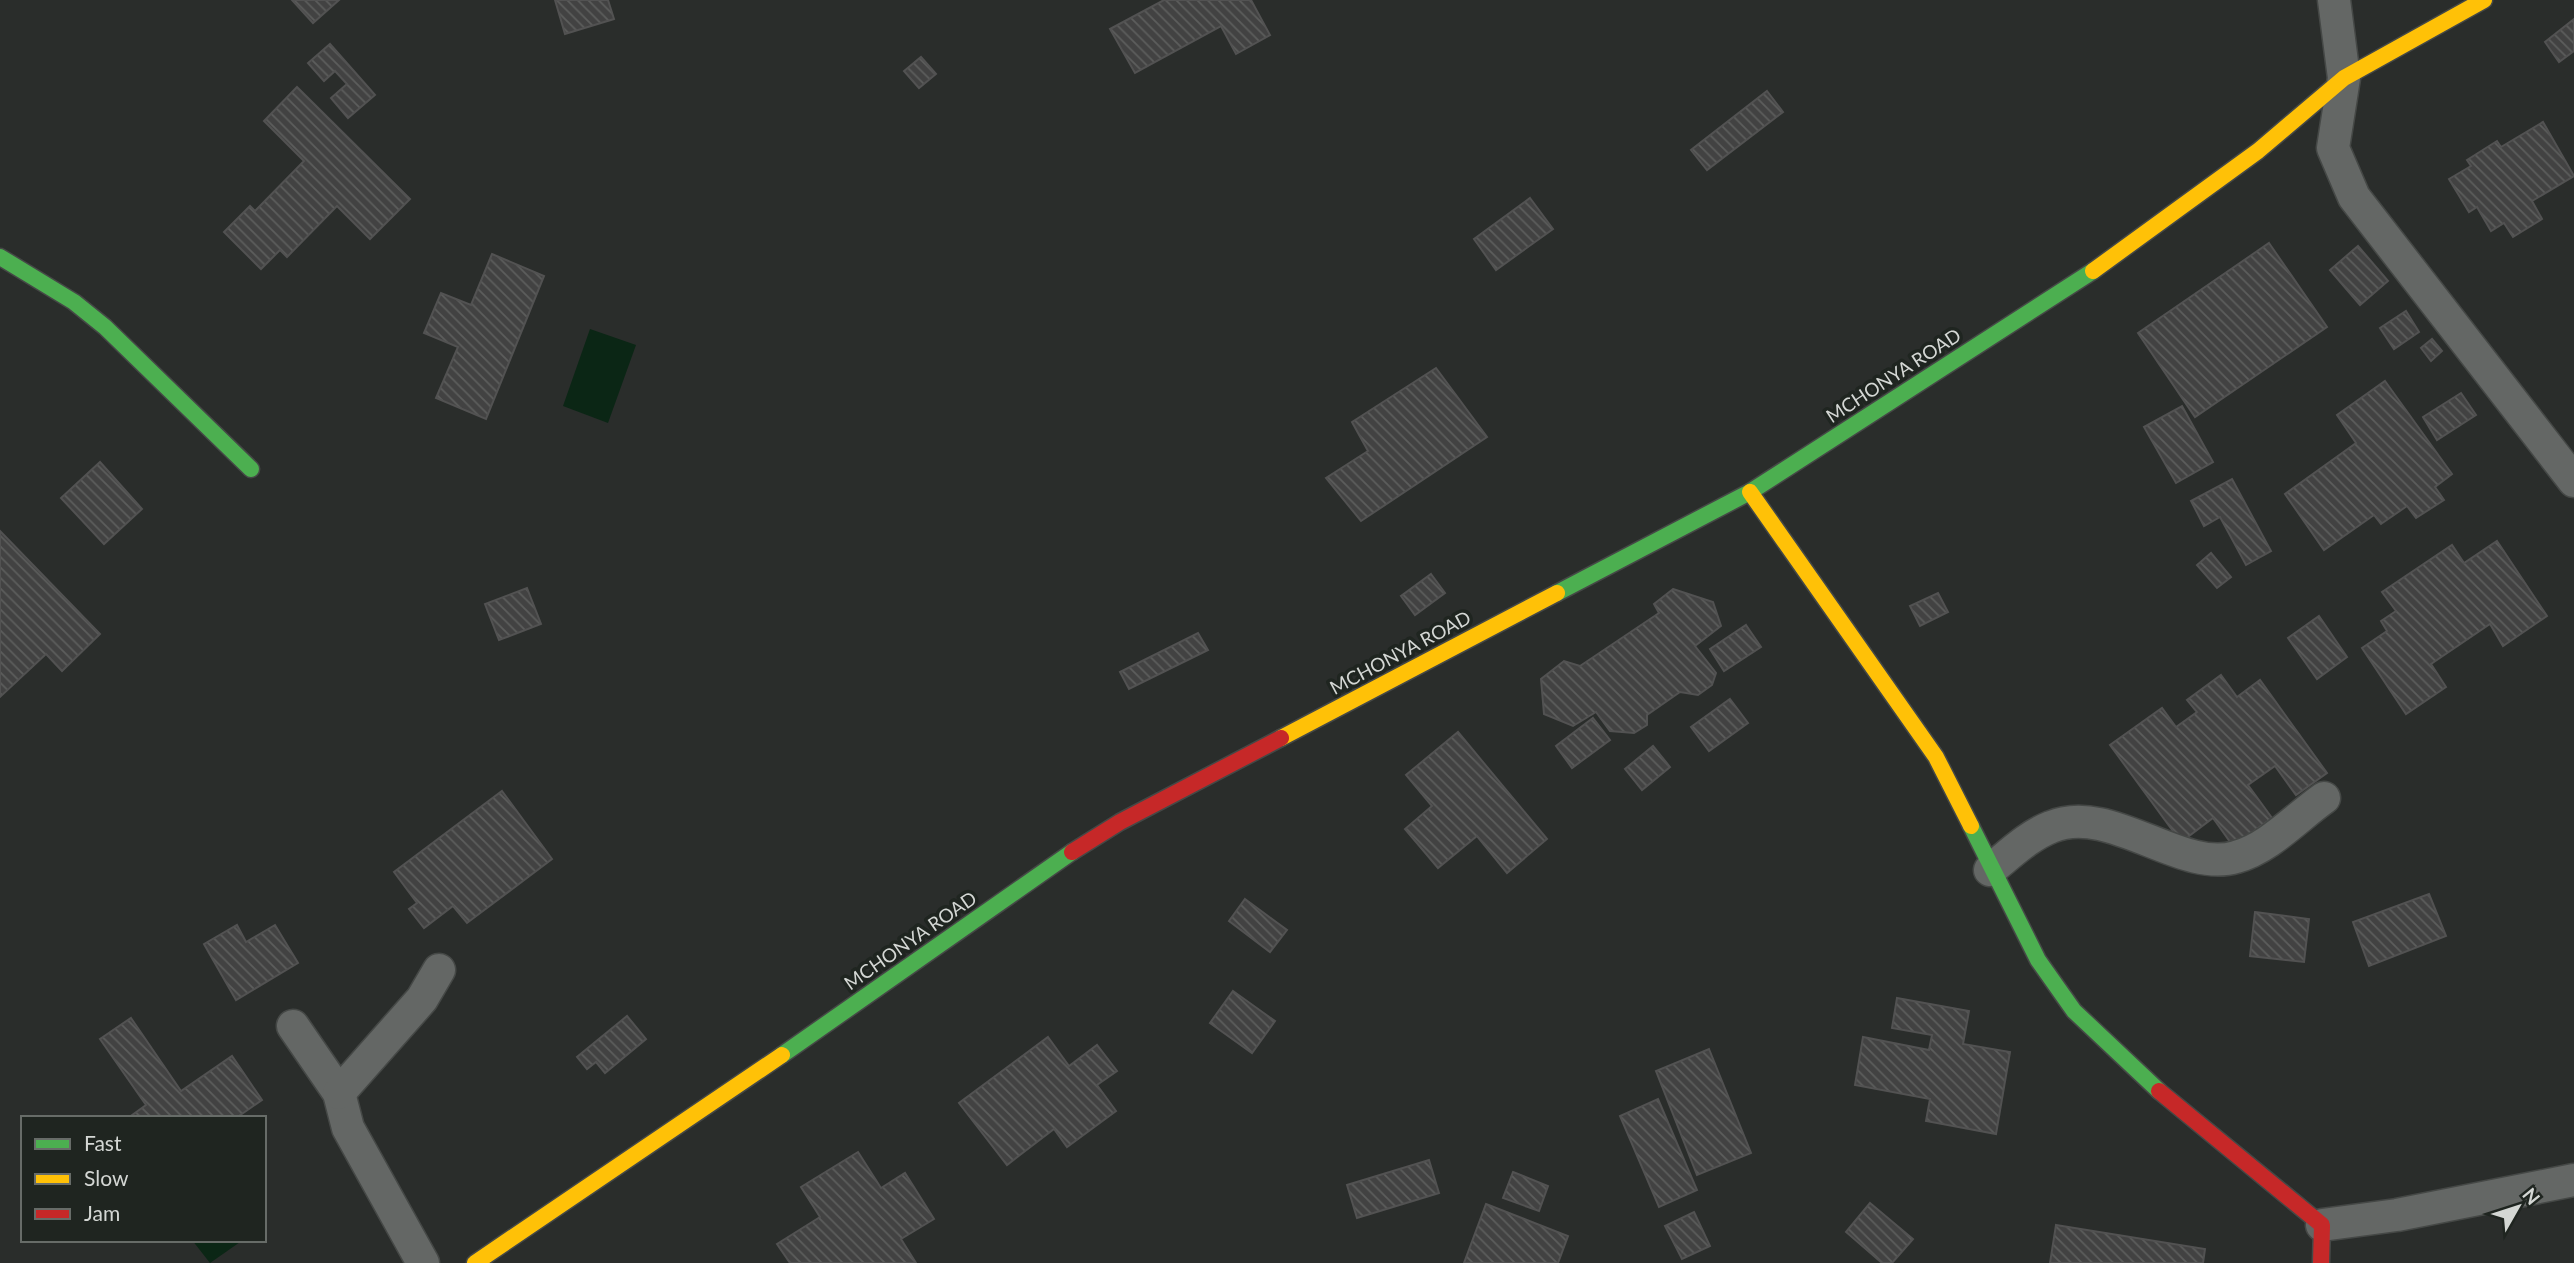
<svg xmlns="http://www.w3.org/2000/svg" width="2574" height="1263" font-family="Lato,sans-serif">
	<defs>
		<pattern id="building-back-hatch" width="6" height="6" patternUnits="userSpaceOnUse" patternTransform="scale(1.75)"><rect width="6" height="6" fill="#424242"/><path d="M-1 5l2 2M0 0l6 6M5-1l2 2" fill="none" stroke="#5c5d5c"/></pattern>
	</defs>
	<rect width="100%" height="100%" fill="#2a2d2b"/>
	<g fill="#0b2615">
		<path d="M590 329 636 345 608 423 563 406Z"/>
		<path d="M192 1240H243L210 1263Z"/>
	</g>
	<g fill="url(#building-back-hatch)" stroke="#525252" stroke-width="2">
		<path d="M292 0H339L313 23Z"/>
		<path d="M555 0H608L614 19 565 34Z"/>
		<path d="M1164 0H1251L1270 35 1236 54 1221 26 1135 73 1110 29Z"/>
		<path d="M2574 19V51L2559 62 2545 42Z"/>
		<path d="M330 44 375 95 348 118 331 98 347 84 335 71 324 81 308 63Z"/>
		<path d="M921 57 936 74 919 88 904 71Z"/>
		<path d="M297 87 410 199 370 239 337 206 287 257 280 250 261 269 224 232 250 206 255 211 304 161 264 121Z"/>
		<path d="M1767 91 1783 112 1707 170 1691 150Z"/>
		<path d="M2543 122 2574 176 2532 201 2542 219 2513 237 2504 223 2491 231 2477 207 2469 212 2449 179 2471 166 2467 160 2497 141 2501 147Z"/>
		<path d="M1530 198 1553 229 1496 270 1474 239Z"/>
		<path d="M2269 243 2327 327 2195 417 2138 333Z"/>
		<path d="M2358 246 2388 281 2360 305 2330 270Z"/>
		<path d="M492 254 544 276 486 419 436 398 458 347 424 333 441 293 471 305Z"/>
		<path d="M2406 311 2419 332 2394 349 2380 328Z"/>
		<path d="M2432 339 2442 351 2431 361 2421 348Z"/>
		<path d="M1436 368 1487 437 1361 521 1326 478 1368 451 1352 422Z"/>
		<path d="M2385 381 2452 474 2435 487 2444 500 2416 518 2407 506 2381 524 2374 515 2324 550 2285 494 2356 443 2337 415Z"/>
		<path d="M2461 393 2476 415 2437 440 2423 417Z"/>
		<path d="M2182 406 2213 462 2176 483 2144 427Z"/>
		<path d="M100 462 142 509 104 544 61 498Z"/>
		<path d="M2232 479 2271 551 2246 565 2220 517 2204 526 2191 501Z"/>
		<path d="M0 531 100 634 62 671 46 654 0 697Z"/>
		<path d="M2497 541 2547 616 2503 646 2490 624 2431 664 2446 687 2406 714 2362 648 2387 631 2381 621 2396 611 2382 592 2452 545 2464 563Z"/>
		<path d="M2211 553 2231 577 2217 588 2197 565Z"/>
		<path d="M1431 574 1445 593 1415 615 1401 596Z"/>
		<path d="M527 588 541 624 499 640 485 604Z"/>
		<path d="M1673 589 1713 602 1721 626 1695 646 1716 673 1712 685 1698 695 1680 692 1647 715V725L1634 733 1610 731 1596 712 1573 726 1544 714 1541 679 1564 661 1580 666 1659 613 1654 604Z"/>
		<path d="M1938 593 1948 612 1920 626 1910 606Z"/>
		<path d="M2319 616 2347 657 2317 679 2288 638Z"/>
		<path d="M1746 625 1761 647 1724 671 1710 649Z"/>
		<path d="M1198 633 1208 650 1129 689 1120 672Z"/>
		<path d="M2221 675 2237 697 2260 680 2327 773 2296 795 2275 766 2248 785 2272 818 2233 846 2213 818 2181 842 2110 745 2162 708 2176 727 2197 712 2187 700Z"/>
		<path d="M1730 699 1748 723 1709 751 1691 727Z"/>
		<path d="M1593 718 1610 740 1572 768 1556 746Z"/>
		<path d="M1458 732 1547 839 1507 873 1477 836 1438 868 1405 829 1432 806 1406 775Z"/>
		<path d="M1653 746 1670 767 1642 790 1625 769Z"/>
		<path d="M502 791 552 859 467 923 453 906 424 928 409 909 417 903 394 872Z"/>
		<path d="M2429 894 2446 936 2369 966 2353 922Z"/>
		<path d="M1245 899 1287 930 1270 952 1229 921Z"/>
		<path d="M2255 912 2309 919 2304 962 2250 956Z"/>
		<path d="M237 925 246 942 275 925 298 963 236 1000 204 944Z"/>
		<path d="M1233 991 1275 1021 1252 1053 1210 1023Z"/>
		<path d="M1897 998 1969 1011 1963 1044 2010 1052 1996 1134 1926 1121 1930 1099 1855 1085 1863 1037 1929 1050 1932 1035 1892 1028Z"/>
		<path d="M627 1016 646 1039 605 1073 596 1062 587 1069 577 1057Z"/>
		<path d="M131 1018 181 1091 232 1056 262 1100 236 1118H128L146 1105 100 1039Z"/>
		<path d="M1048 1037 1069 1066 1097 1045 1117 1071 1097 1085 1116 1111 1067 1147 1054 1129 1007 1165 959 1103Z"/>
		<path d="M1709 1049 1751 1153 1697 1175 1656 1071Z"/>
		<path d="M1658 1099 1697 1190 1659 1207 1620 1116Z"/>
		<path d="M858 1152 881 1188 905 1173 934 1219 901 1239 916 1263H790L777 1244 820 1217 801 1187Z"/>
		<path d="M1429 1160 1439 1193 1357 1218 1347 1185Z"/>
		<path d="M1513 1172 1548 1186 1539 1211 1503 1198Z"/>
		<path d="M1870 1203 1913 1239 1892 1263H1882L1846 1232Z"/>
		<path d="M1486 1204 1568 1236 1558 1263H1464Z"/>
		<path d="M1694 1212 1710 1246 1682 1259 1665 1226Z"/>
		<path d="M2056 1225 2205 1249 2203 1263H2050Z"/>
	</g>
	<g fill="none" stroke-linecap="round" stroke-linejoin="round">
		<defs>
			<g id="street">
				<path d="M2334 0 2344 78 2333 148 2354 197 2574 481"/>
				<path d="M1990 870C2009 855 2028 836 2051 827 2110 802 2181 874 2236 857 2269 848 2297 817 2324 798"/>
				<path d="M293 1026 339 1093 348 1128 423 1263"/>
				<path d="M339 1093 422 999 439 970"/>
				<path d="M2322 1225 2397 1215 2574 1180"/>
			</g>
			<g id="fast">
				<path d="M0 257 74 302 105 327 251 469"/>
				<path d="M1557 593 1750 492 2093 271"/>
				<path d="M1971 826 2038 960 2074 1011 2159 1091"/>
				<path d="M782 1055 1072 852"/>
			</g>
			<g id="slow">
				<path d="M2093 271 2258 151 2344 78 2484 0"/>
				<path d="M1750 492 1936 757 1971 826"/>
				<path d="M1281 738 1557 593"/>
				<path d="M475 1263 782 1055"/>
			</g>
			<g id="jam">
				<path d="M1072 852 1120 822 1281 738"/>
				<path d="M2159 1091 2322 1225 2321 1263"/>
			</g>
		</defs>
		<use href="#street" stroke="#454846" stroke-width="35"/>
		<use href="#fast" stroke="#454846" stroke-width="19"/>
		<use href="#slow" stroke="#454846" stroke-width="19"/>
		<use href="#jam" stroke="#454846" stroke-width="19"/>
		<use href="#street" stroke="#646765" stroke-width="32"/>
		<use href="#fast" stroke="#4caf50" stroke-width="16"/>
		<use href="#slow" stroke="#ffc107" stroke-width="16"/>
		<use href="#jam" stroke="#c62828" stroke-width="16"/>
	</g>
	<g text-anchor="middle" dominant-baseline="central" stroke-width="7" stroke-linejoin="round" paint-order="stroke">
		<g font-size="19" fill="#d4d7d4" stroke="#1f2520">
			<text transform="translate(1893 375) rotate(-33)">MCHONYA ROAD</text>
			<text transform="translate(1400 652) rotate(-28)">MCHONYA ROAD</text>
			<text transform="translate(910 940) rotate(-35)">MCHONYA ROAD</text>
		</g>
	</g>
	<rect x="21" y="1116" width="245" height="126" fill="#1f2520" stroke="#676c68" stroke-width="2"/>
	<rect x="35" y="1139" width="35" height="10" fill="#4caf50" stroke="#676c68" stroke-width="2"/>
	<text x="84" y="1151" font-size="21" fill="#d4d7d4">Fast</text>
	<rect x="35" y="1174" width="35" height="10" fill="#ffc107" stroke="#676c68" stroke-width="2"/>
	<text x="84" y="1186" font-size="21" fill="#d4d7d4">Slow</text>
	<rect x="35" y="1209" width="35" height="10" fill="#c62828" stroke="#676c68" stroke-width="2"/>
	<text x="84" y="1221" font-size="21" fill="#d4d7d4">Jam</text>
	<g transform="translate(2518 1207) rotate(51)" stroke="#1f2520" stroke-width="5" paint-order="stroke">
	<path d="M0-5L12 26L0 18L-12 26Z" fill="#d4d7d4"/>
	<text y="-10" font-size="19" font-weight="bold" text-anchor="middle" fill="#d4d7d4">N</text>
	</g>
</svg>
